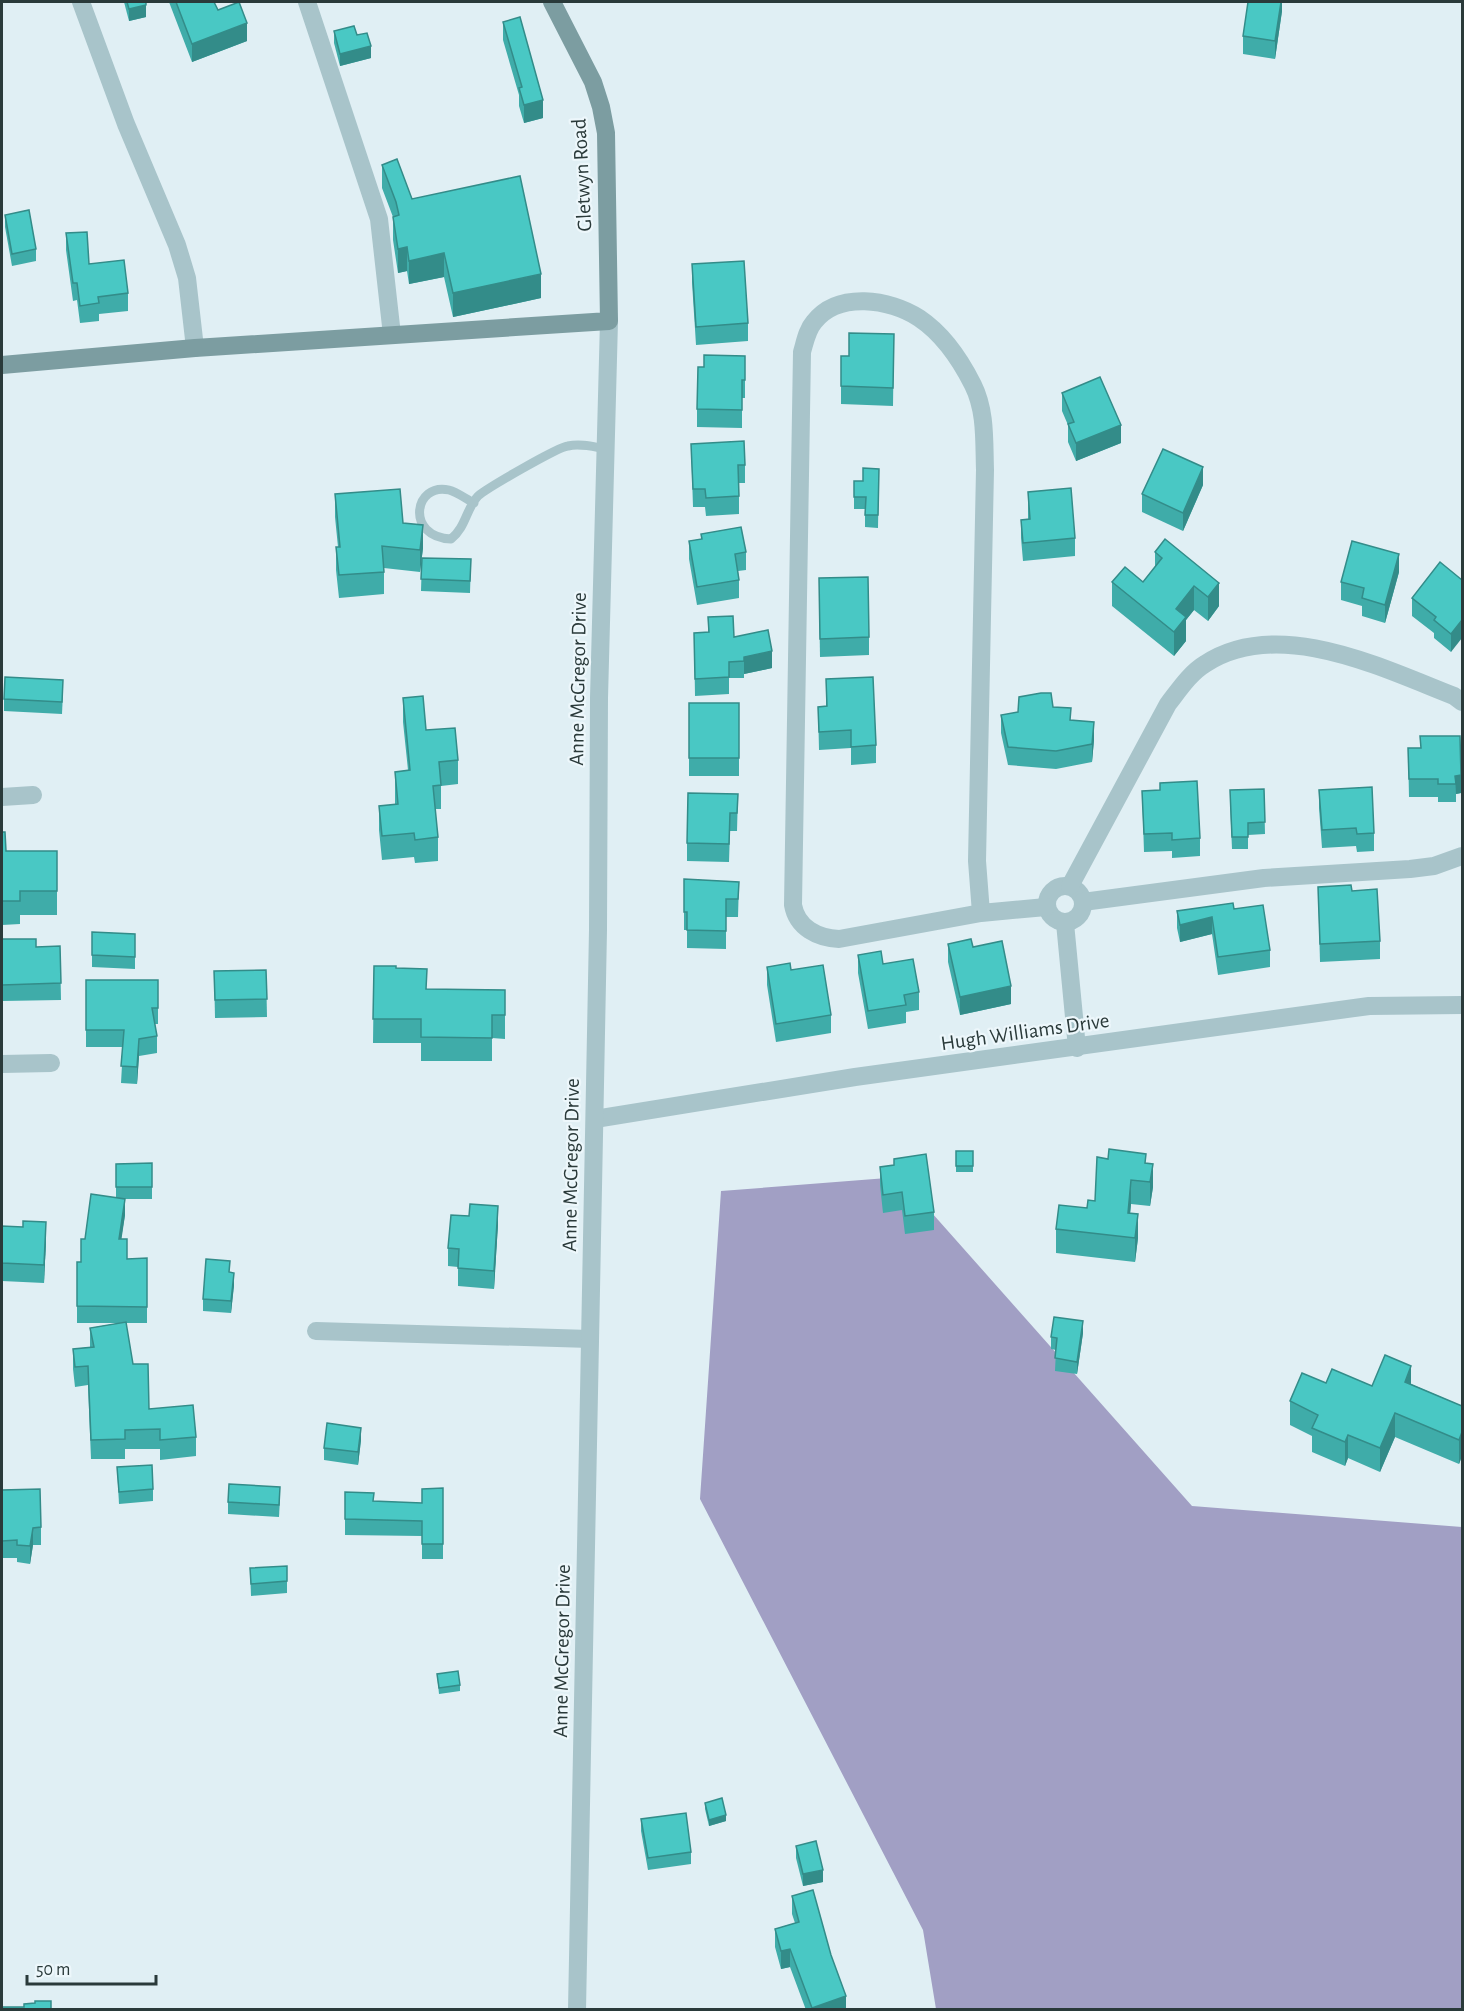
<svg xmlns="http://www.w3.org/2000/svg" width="1464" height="2011" font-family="'Alegreya Sans',sans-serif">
	<rect width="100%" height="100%" fill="#e0eff4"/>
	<path fill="#a19fc4" d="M900 1177 1192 1506 1462 1527V2009H936L923 1930 700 1499 721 1191Z"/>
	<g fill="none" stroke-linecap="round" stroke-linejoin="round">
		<path stroke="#a8c4ca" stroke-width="9" d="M474 503C466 499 457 492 449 490 414 482 405 537 451 539 466 527 466 509 478 496 487 488 558 447 568 446 581 443 594 447 606 449"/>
		<g stroke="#a8c4ca" stroke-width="18">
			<path d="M81 2 126 124 177 245 187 278 195 348"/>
			<path d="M307 2 379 219 392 335"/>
			<path d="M2 797 33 795"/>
			<circle cx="1065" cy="904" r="18"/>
			<path d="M1070 886 1168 704C1179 690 1190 673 1205 664 1278 616 1382 668 1454 696L1462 702"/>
			<path d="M1083 902 1264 878 1410 869 1434 866 1462 856"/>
			<path d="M981 913 977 861 985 470C984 441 986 411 973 385 960 359 943 334 919 318 890 299 838 291 814 322 807 330 805 342 802 352L793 905C797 928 818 938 839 939L981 913 1046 907"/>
			<path d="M1065 923 1077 1048"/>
			<path d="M2 1064 51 1063"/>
			<path d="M595 1119 855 1077 1369 1006 1462 1005"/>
			<path d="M316 1331 590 1339"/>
			<path d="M577 2010 598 930 599 698 609 321"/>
		</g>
		<path stroke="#7c9da1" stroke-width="18" d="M2 365 195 348 609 321 606 133 601 107 593 82 552 2"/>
	</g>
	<g fill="#3faca9">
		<path d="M124 2H146V17L129 21Z"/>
		<path d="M169 2H214L218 10 247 41 192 62Z"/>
		<path d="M1282 2V11L1275 59 1243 54V36Z"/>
		<path d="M503 22 543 118 524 123 519 106V95L503 40Z"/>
		<path d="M334 31 357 35 371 58 340 66 334 43Z"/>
		<path d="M382 165 412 199 541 298 453 317 444 277 409 284 407 271 398 273 393 240V217L382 188Z"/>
		<path d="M5 215 36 249V261L12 266 5 227Z"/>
		<path d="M66 233 89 264 128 293V311L99 314V321L80 323 77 300 73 301 66 250Z"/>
		<path d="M692 264 748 323V341L696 345 692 282Z"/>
		<path d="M894 334 893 406 841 404V356H849Z"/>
		<path d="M745 356V398H742V428L697 427V409L704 367Z"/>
		<path d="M1062 393 1121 443 1076 461 1068 442V425L1062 411Z"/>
		<path d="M691 444 745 465V483H739V514L706 516 705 507H693Z"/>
		<path d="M879 469 878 528 865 527V509H854V481H863Z"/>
		<path d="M1203 485 1183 531 1142 512V494Z"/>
		<path d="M1028 492 1075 538V556L1023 561 1021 538V520L1028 519Z"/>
		<path d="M335 494 403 523 423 548 420 572 384 568V594L339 598 336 570V547H338L335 517Z"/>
		<path d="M701 534 746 552V570L738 571 739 580V598L697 605 689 559V541L701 539Z"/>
		<path d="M1155 552 1219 606 1208 621 1194 610 1186 620V641L1174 656 1112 606V582H1143L1155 567Z"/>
		<path d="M422 558 471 559 470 593 421 591Z"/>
		<path d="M1399 572 1385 623 1362 616V606L1341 600V582Z"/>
		<path d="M1462 580 1451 652 1434 638V633L1412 616V598Z"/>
		<path d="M819 596 869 637V655L820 657Z"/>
		<path d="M708 617 734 637 772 668 744 674V678H729V694L695 696 694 633H708Z"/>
		<path d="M826 679 876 745V763L851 765V748L819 750 818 707 826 706Z"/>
		<path d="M63 692 62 714 4 711V699Z"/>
		<path d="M403 698 426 730 458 760V784L441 786V809H435L438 837V861L415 863 414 857 382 860 379 830V806L395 805V772L408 770 403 722Z"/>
		<rect x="689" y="703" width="50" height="73"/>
		<path d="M1053 707 1071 720 1094 740 1092 762 1056 769 1008 765 1001 733V715Z"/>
		<path d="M1460 736 1461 793 1456 794V802H1438V797H1409L1408 748H1420Z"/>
		<path d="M1264 789 1265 834 1248 835V849H1232L1230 802Z"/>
		<path d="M1319 790 1374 833V851L1357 852 1356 846 1322 848 1319 808Z"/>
		<path d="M1142 791 1200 838V856L1172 858V851L1144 852Z"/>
		<path d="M738 794 737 831H730L729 862 687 861V843Z"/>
		<path d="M2 832 6 851H57V915H20V924L2 925Z"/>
		<path d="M684 879 739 882 738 917H726V949L687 948V930H684Z"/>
		<path d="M1318 887 1380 941V959L1320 962Z"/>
		<path d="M1234 909 1270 950V967L1218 975 1212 934 1180 942 1177 928V911Z"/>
		<path d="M92 932 135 934V969L92 967Z"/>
		<path d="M2 939 36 947 60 946 61 1000 2 1001Z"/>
		<path d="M948 944 1011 1004 960 1015 948 962Z"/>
		<path d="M858 955 883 964 919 992V1010L906 1012V1023L868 1029 858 973Z"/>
		<path d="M374 966 396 968 427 989 505 990V1039L492 1038V1061H421V1043H373Z"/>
		<path d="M767 967 791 970 831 1015V1033L776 1042 767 985Z"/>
		<path d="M266 970 267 1017 215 1018 214 971Z"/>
		<path d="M86 980H158V1024H155L157 1036V1053L139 1056 137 1084 121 1083 123 1047H86Z"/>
		<rect x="956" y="1151" width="17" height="21"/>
		<path d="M894 1159 934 1212V1230L905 1234 902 1210 883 1213 880 1185V1167L894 1165Z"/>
		<path d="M152 1163V1199H125V1215L121 1239 127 1259 147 1258V1323H126L133 1364 149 1409 196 1437V1456L160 1460V1449H125V1459H91L88 1385 75 1387 73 1369V1349L90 1347V1328L119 1323H77V1262H81L85 1239 116 1198V1164Z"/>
		<path d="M1146 1163 1153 1187 1150 1206 1131 1204 1130 1213 1138 1238 1135 1262 1056 1253V1229L1087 1208 1095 1201Z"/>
		<path d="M498 1224 494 1289 458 1286V1267L448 1266V1248Z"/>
		<path d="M2 1226 46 1240 44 1283 2 1281Z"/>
		<path d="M230 1272 234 1285 231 1313 203 1311V1299Z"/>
		<path d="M1083 1333 1077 1374 1055 1371 1056 1350 1051 1349V1337Z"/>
		<path d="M1326 1383 1372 1386 1411 1384 1462 1406V1456L1459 1464 1395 1437 1380 1472 1348 1458 1345 1466 1312 1452V1436L1290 1425V1401Z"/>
		<path d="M361 1440 358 1465 324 1460V1448Z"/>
		<path d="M117 1467 153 1489V1501L119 1504Z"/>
		<path d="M443 1488V1559H422V1536L345 1535V1492L374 1501 422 1503Z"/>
		<path d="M2 1490 41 1527V1545H33L30 1564 17 1562V1558H2Z"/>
		<path d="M280 1499 279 1517 228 1514V1502Z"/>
		<path d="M250 1568 287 1581V1593L251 1596Z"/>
		<path d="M437 1674 460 1685V1691L439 1694Z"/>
		<path d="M705 1803 726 1821 709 1826 705 1809Z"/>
		<path d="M641 1819 691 1852V1864L648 1870 641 1831Z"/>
		<path d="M796 1846 823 1882 803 1886 796 1858Z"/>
		<path d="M792 1896 846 2010H806L790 1967 781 1969 775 1947V1929L795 1923 792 1914Z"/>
	</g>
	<g fill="#338c89">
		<path d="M1281 2H1282V11L1275 59V41Z"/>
		<path d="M146 5V17L129 21V9Z"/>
		<path d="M247 23V41L192 62V44Z"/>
		<path d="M371 46V58L340 66V54Z"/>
		<path d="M543 100V118L524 123V105Z"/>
		<path d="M407 247V271L398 273V249Z"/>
		<path d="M444 253V277L409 284V261Z"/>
		<path d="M541 274V298L453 317V293Z"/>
		<path d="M1121 425V443L1076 461V443Z"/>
		<path d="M1203 467V485L1183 531V513Z"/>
		<path d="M423 525V548L420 572V550Z"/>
		<path d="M1399 554V572L1385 623V605Z"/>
		<path d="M1219 583V606L1208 621V597Z"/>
		<path d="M1194 586V610L1186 620V641L1174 656V632L1176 609Z"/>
		<path d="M1462 620V638L1451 652V634Z"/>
		<path d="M772 651V668L744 674V657Z"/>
		<path d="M1094 722V740L1092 762V744Z"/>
		<path d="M1461 775V793L1456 794 1455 776Z"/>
		<path d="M1212 917V934L1180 942V925Z"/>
		<path d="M1011 986V1004L960 1015V997Z"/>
		<path d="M139 1039V1056L137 1084V1067Z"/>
		<path d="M1153 1164V1187L1150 1206V1182Z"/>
		<path d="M1131 1180V1204L1128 1236V1213Z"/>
		<path d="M125 1199V1215L119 1256V1239Z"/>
		<path d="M498 1206V1224L494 1289V1271Z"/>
		<path d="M1138 1214V1238L1135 1262V1238Z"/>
		<path d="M46 1222V1240L44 1283V1265Z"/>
		<path d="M234 1273V1285L231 1313V1301Z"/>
		<path d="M1083 1321V1333L1077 1374V1362Z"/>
		<path d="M1411 1366V1390L1405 1382Z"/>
		<path d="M1395 1413V1437L1380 1472V1448Z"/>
		<path d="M361 1428V1440L358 1465V1452Z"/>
		<path d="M1462 1432V1456L1459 1464V1440Z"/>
		<path d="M1348 1435V1458L1345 1466V1442Z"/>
		<path d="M33 1528V1545L30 1564V1546Z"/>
		<path d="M726 1815V1821L709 1826V1820Z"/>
		<path d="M823 1870V1882L803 1886V1874Z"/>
		<path d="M790 1949V1967L781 1969V1951Z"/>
		<path d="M846 1996V2010H812V2008Z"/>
	</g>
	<g fill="#49c8c4" stroke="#338c89" stroke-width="1.5">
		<path d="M127 2H146V5L129 9Z"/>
		<path d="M176 2H214L218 10 239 2 247 23 192 44Z"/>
		<path d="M1248 2H1281L1275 41 1243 36Z"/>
		<path d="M520 17 543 100 524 105 519 88 522 87 503 22Z"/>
		<path d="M354 26 357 35 367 33 371 46 340 54 334 31Z"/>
		<path d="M397 159 412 199 520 176 541 274 453 293 444 253 409 261 407 247 398 249 393 217 399 215 396 202 382 165Z"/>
		<path d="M29 210 36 249 12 254 5 215Z"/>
		<path d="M87 232 89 264 124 260 128 293 98 297 99 303 80 306 77 283H73L66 233Z"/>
		<path d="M744 261 748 323 696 327 692 264Z"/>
		<path d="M849 333 894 334 893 388 841 386V356H849Z"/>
		<path d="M704 355 745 356V380H742V410L697 409 698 367H704Z"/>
		<path d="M1100 377 1121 425 1076 443 1068 424 1074 422 1062 393Z"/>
		<path d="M744 441 745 465H738L739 496 706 498 705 489H693L691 444Z"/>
		<path d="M1163 449 1203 467 1183 513 1142 494Z"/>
		<path d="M863 468 879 469 878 515H865L866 497H854V481H863Z"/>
		<path d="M1071 488 1075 538 1023 543 1021 520 1030 519 1028 492Z"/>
		<path d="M400 489 403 523 423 525 420 550 382 546 384 572 339 575 336 547H340L335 494Z"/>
		<path d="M741 527 746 552 735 554 739 580 697 587 689 541 702 539 701 534Z"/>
		<path d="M1165 539 1219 583 1208 597 1194 586 1176 609 1186 617 1174 632 1112 582 1125 567 1143 582 1162 558 1155 552Z"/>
		<path d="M1352 541 1399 554 1385 605 1362 598 1364 588 1341 582Z"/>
		<path d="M422 558 471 559 470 581 421 579Z"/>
		<path d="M1440 562 1462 580V620L1451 634 1434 620 1436 617 1412 598Z"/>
		<path d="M868 577 869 637 820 639 819 578Z"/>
		<path d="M733 616 734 637 768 630 772 651 744 657V661L729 662V677L695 679 694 633 709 632 708 617Z"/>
		<path d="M5 677 63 680 62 702 4 699Z"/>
		<path d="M873 677 876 745 851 747V730L819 732 818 707 827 706 826 679Z"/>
		<path d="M1041 693H1051L1053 707 1071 708 1070 720 1094 722 1092 744 1056 751 1008 747 1001 715 1018 712 1019 697Z"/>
		<path d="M423 696 426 730 455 728 458 760 439 762 441 785 433 786 438 837 415 840 414 833 382 836 379 806 398 804 395 772 410 770 403 698Z"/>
		<rect x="689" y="703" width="50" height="55"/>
		<path d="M1420 736H1460L1461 775 1455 776 1456 784H1438V779H1409L1408 748H1421Z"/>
		<path d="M1197 781 1200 838 1172 840V833L1144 834 1142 791 1160 790V783Z"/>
		<path d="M1372 787 1374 833 1357 834 1356 828 1322 830 1319 790Z"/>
		<path d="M1264 789 1265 822 1248 823V837H1232L1230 790Z"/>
		<path d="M688 793 738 794 737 813H730L729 844 687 843Z"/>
		<path d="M2 832H5L6 851H57V891H20V901H2Z"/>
		<path d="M684 879 739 882 738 899H726V931L687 930V912H684Z"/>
		<path d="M1351 885 1352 891 1377 889 1380 941 1320 944 1318 887Z"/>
		<path d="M1233 903 1234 909 1263 905 1270 950 1218 957 1212 917 1180 925 1177 911Z"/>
		<path d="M92 932 135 934V957L92 955Z"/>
		<path d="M2 939H36V947L60 946 61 983 2 985Z"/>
		<path d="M971 939 973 947 1002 941 1011 986 960 997 948 944Z"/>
		<path d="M881 951 883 964 913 959 919 992 904 995 906 1005 868 1011 858 955Z"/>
		<path d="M790 963 791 970 823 965 831 1015 776 1024 767 967Z"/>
		<path d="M374 966H396V968L427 969 426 989 505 990V1015H492V1038L421 1037V1019H373Z"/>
		<path d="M266 970 267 999 215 1000 214 971Z"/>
		<path d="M86 980H158V1008H152L157 1036 139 1039 137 1067 121 1066 124 1030H86Z"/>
		<path d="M1109 1149 1146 1154 1145 1163 1153 1164 1150 1182 1131 1180 1128 1213 1138 1214 1135 1238 1056 1229 1059 1205 1087 1208 1088 1200 1095 1201 1097 1157 1108 1159Z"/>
		<rect x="956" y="1151" width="17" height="15"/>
		<path d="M926 1154 934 1212 905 1216 902 1192 883 1195 880 1167 894 1165V1159Z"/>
		<path d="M152 1163V1187H116V1164Z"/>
		<path d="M91 1194 125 1199 119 1239H127V1259L147 1258V1307L77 1306V1262H81V1239H85Z"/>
		<path d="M470 1204 498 1206 494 1271 458 1268 459 1249 448 1248 451 1215 469 1216Z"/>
		<path d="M23 1221 46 1222 44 1265 2 1263V1226L23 1227Z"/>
		<path d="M206 1259 230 1261 229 1272 234 1273 231 1301 203 1299Z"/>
		<path d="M1054 1317 1083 1321 1077 1362 1055 1358 1057 1338 1051 1337Z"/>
		<path d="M126 1322 133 1364H148L149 1409 193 1405 196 1437 160 1440V1429L125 1430V1439L91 1440 88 1366 75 1367 73 1349 94 1347 90 1328Z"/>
		<path d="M1385 1355 1411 1366 1405 1382 1462 1406V1432L1459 1440 1395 1413 1380 1448 1348 1435 1345 1442 1312 1428 1318 1415 1290 1401 1302 1373 1326 1383 1332 1369 1372 1386Z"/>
		<path d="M327 1423 361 1428 358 1452 324 1448Z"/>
		<path d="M152 1465 153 1489 119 1492 117 1467Z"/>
		<path d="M229 1484 280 1487 279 1505 228 1502Z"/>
		<path d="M443 1488V1544H422V1521L345 1519V1492L374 1493 373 1501 422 1503V1489Z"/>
		<path d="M40 1489 41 1527 33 1528 30 1546 17 1545V1540L2 1541V1490Z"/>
		<path d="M287 1566V1581L251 1584 250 1568Z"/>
		<path d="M458 1671 460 1685 439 1688 437 1674Z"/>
		<path d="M722 1798 726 1815 709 1820 705 1803Z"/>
		<path d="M686 1813 691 1852 648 1858 641 1819Z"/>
		<path d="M816 1841 823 1870 803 1874 796 1846Z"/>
		<path d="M813 1890 831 1955 846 1996 812 2008 790 1949 781 1951 775 1929 799 1922 792 1896Z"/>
		<path d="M35 2001H51V2010H2V2007H24V2004L35 2003Z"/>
	</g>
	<g text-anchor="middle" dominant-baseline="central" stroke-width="4.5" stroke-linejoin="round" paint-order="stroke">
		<g font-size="21" fill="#2a3a3a" stroke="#edf7fb">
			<text transform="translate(582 175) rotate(-93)">Gletwyn Road</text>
			<text transform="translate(578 679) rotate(-89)">Anne McGregor Drive</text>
			<text transform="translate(1025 1032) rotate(-8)">Hugh Williams Drive</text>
			<text transform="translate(571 1165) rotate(-89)">Anne McGregor Drive</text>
			<text transform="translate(562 1651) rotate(-89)">Anne McGregor Drive</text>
		</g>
	</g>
	<rect width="1464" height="2011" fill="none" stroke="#2a3a3a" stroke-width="6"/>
	<path d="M27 1975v9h129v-9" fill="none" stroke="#2a3a3a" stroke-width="3"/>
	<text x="36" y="1975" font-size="18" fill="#2a3a3a" stroke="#edf7fb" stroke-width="4.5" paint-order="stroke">50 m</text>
</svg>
